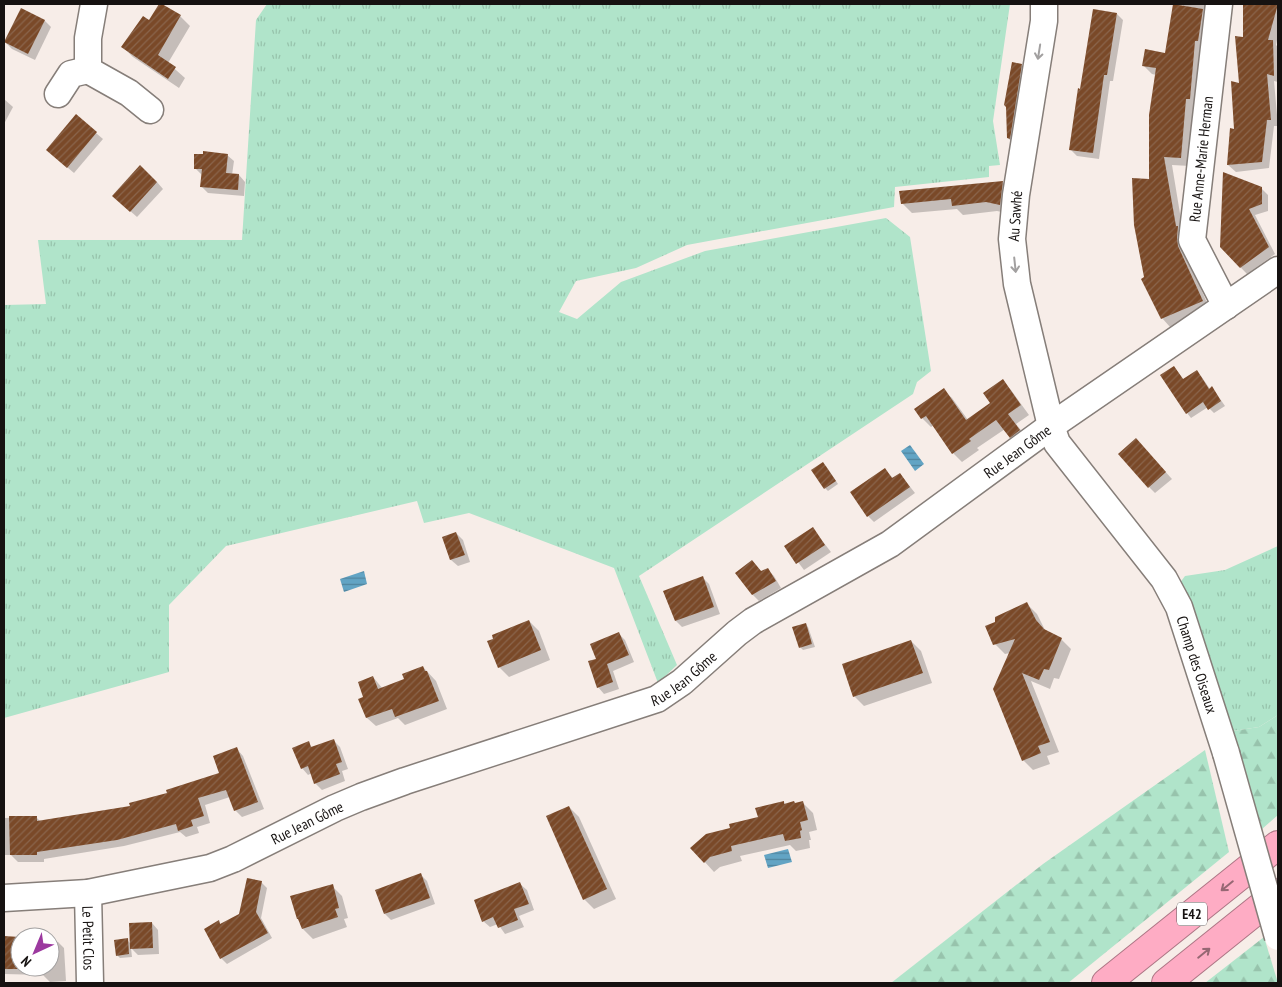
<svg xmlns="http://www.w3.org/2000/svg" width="1282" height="987" font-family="'PT Sans Narrow',sans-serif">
	<defs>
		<pattern id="grass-tufts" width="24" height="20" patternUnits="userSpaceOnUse" patternTransform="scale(1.25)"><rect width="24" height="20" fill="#b0e4ca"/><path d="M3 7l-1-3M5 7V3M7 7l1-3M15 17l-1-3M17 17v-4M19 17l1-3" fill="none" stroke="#97c3ac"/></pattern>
		<pattern id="forest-firs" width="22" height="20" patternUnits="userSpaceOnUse" patternTransform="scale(1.25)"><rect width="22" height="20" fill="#b0e4ca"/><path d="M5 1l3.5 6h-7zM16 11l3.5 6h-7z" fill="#97c3ac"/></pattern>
		<pattern id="water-rules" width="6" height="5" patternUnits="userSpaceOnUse" patternTransform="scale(1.25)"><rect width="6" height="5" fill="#62a4c4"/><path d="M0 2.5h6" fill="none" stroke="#50849e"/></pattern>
		<pattern id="building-hatch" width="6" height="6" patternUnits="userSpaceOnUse" patternTransform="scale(1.25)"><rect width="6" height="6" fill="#7a4928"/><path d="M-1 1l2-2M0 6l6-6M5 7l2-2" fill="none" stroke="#8a654c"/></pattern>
	</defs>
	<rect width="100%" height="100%" fill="#f7ede8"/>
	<g fill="url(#grass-tufts)">
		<path d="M267 4H1010L993 121 1000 165 989 166V177L895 187 894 207 687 245 636 268 576 281 559 312 577 319 621 282 705 251 886 218 910 237 931 371 917 382 913 394 639 576 677 665 658 683 614 568 469 513 424 523 417 501 226 546 169 605V672L4 718V305L46 304 38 240H242L256 20Z"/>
		<path d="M1278 546V715L1259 727 1233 731 1179 584 1185 576 1225 570Z"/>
	</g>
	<g fill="url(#forest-firs)">
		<path d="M1278 715V815L1262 829 1233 731 1259 727Z"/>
		<path d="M1205 750 1229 852 1068 983H891L1043 864Z"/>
		<path d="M1264 937 1278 983H1205Z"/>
	</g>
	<g fill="url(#water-rules)">
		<path d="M910 445 924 464 915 471 901 451Z"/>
		<path d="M364 571 367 584 344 592 340 579Z"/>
		<path d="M788 849 792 862 768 868 764 855Z"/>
	</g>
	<g fill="#0003">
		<path d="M160 4 180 16 190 26 168 63 185 78 179 88 133 57 123 47 149 22Z"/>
		<path d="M1174 4 1183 6V4H1213L1190 166 1172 165 1187 256 1210 310 1170 327 1162 318 1146 278 1156 75 1152 74 1143 65 1166 54Z"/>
		<path d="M1244 4H1278V35L1276 45 1278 47V82L1274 81 1278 126H1274L1269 168 1236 172 1228 165 1231 129 1235 130 1240 85 1244 38Z"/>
		<path d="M22 10 45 21 51 27 35 60 12 49 5 42Z"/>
		<path d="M1117 14 1123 20 1113 81H1110L1099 159 1077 156 1071 150 1081 90Z"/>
		<path d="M1021 65 1027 70 1013 143 1008 138Z"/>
		<path d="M4 99 13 107 4 124Z"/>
		<path d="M76 116 103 139 74 173 54 156Z"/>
		<path d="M227 155 234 161 232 175H239L245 182 244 196 208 193 201 186 202 175 195 168Z"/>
		<path d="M157 182 163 189 137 217 120 202Z"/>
		<path d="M1003 182 1012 192 1010 214 997 211 963 215 957 209 912 213 902 203Z"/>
		<path d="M1261 188 1268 195V211L1255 215 1275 254 1247 274 1221 247Z"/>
		<path d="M1174 367 1184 380 1201 376 1210 389 1212 388 1216 393 1225 406 1214 413 1208 407 1191 418 1187 413Z"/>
		<path d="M1002 381 1011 390 1029 415 1016 424 1028 439 1020 446 1005 429 977 448 979 450 962 462 953 453 934 425 931 427 922 418 943 390 952 398 968 420 991 403Z"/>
		<path d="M1142 446 1172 479 1155 493 1149 487Z"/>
		<path d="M826 466 838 484 828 491 825 488Z"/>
		<path d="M885 470 894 479 900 474 915 493 874 522 868 516Z"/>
		<path d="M813 529 831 552 804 570 786 546Z"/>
		<path d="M456 533 463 540 470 562 458 566 451 560 443 538Z"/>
		<path d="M752 561 762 572 767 569 774 576 781 588 759 601 752 594Z"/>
		<path d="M703 578 709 584 720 614 682 627 676 621 665 591Z"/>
		<path d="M1027 604 1037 614 1045 630 1061 639 1071 649 1059 679 1054 678 1050 689 1031 681 1059 752 1047 756 1050 764 1033 770 1023 760 1010 653 1005 654 995 644 997 622Z"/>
		<path d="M529 621 539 631 550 660 509 677 499 667Z"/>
		<path d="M806 624 808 627 815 647 803 650 800 647Z"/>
		<path d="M619 634 625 640 634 662 613 671 619 689 604 694 598 687 597 659Z"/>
		<path d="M911 641 921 651 932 683 864 706 854 696Z"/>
		<path d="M423 667 436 681 447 709 405 725 398 718 376 726 367 718 365 698 373 677 383 689 406 680Z"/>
		<path d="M333 740 340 747 348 769 342 771 345 781 322 790 315 783 312 773 308 775 302 768 308 743 313 748Z"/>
		<path d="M236 748 243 756 264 809 242 817 235 810 230 797 205 805 210 823 197 827 199 833 186 837 180 832 124 846 44 859V862H18L11 855H4V818L36 817 41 822 131 807 221 774Z"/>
		<path d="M784 802 786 805 803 803 813 813 817 830 809 832 811 840H809L810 848 796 851 790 845 740 856 742 861 720 867 714 872 692 848 732 829 759 818Z"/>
		<path d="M569 807 579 817 616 899 594 909 584 899Z"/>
		<path d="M421 875 427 881 435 904 391 920 385 914Z"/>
		<path d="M261 882 267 888 261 918 272 938 227 964 221 958 205 929 219 922 221 925 240 915Z"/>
		<path d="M520 884 527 890 534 910 519 916 524 927 505 934 498 924 490 927 483 921Z"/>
		<path d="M332 886 342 896 348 918 344 919 347 927 313 939 303 929Z"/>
		<path d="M152 923 158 930 159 954 138 955 131 948 132 957 120 958 117 955 127 940 131 944Z"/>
		<path d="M4 938H20V967H50V942H58L64 948 66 981 50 982 43 975 4 974Z"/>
	</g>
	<g fill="url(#building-hatch)">
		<path d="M159 4H162L181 15 158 55 176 67 168 79 121 47 143 16 149 20Z"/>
		<path d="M1173 4 1203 9 1198 41H1195L1190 99H1186L1181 158 1164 157 1176 226H1178L1177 238 1178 246 1203 301 1161 319 1141 279 1144 277 1134 225 1132 178 1149 179V115L1156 68 1142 66 1145 49 1165 53Z"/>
		<path d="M1243 4H1278L1268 40H1273L1274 76 1267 74 1271 120H1267L1262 162 1227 165 1230 128 1234 129 1231 81 1239 83 1235 36 1243 37Z"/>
		<path d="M21 8 45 20 28 54 4 42Z"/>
		<path d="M1093 9 1117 13 1107 75H1104L1093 153 1069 150 1078 88 1080 89Z"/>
		<path d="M1012 62 1022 64 1010 139 1007 138 1006 107 1004 105Z"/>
		<path d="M76 114 97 132 67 168 46 150Z"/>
		<path d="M203 151 228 154 226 173 239 174 238 190 200 187 202 169H194V154H203Z"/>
		<path d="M140 165 157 182 130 212 112 196Z"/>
		<path d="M1223 172 1262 187V204L1249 209 1269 247 1240 268 1220 247Z"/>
		<path d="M1003 181 1000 205 986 202 952 206 951 199 901 204 899 191Z"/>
		<path d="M1174 366 1183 379 1197 370 1209 389 1212 386 1221 401 1208 410 1203 402 1186 414 1160 375Z"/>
		<path d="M1003 379 1021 405 1008 414 1020 430 1010 438 996 420 969 439 971 441 952 454 926 416 921 419 914 409 944 388 966 420 990 403 983 393Z"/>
		<path d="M1136 438 1166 472 1148 488 1118 454Z"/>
		<path d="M823 462 836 481 824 489 811 470Z"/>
		<path d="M885 468 892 478 900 473 910 487 867 517 850 492Z"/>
		<path d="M813 527 825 545 796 564 784 546Z"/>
		<path d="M456 532 465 555 450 560 442 537Z"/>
		<path d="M752 560 761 571 768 568 776 581 752 595 735 573Z"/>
		<path d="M703 576 714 607 675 621 663 591Z"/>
		<path d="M1027 602 1036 620 1044 629 1062 638 1049 670 1044 669 1039 680 1022 673 1050 742 1038 746 1041 753 1022 761 993 689 1015 639 993 645 985 626 995 622V617Z"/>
		<path d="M529 620 541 650 498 668 487 641 493 639 492 635Z"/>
		<path d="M806 623 812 644 799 648 792 627Z"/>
		<path d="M619 632 629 655 607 664 613 682 597 688 588 661 596 659 590 644Z"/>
		<path d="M911 640 923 673 853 697 842 664Z"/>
		<path d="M423 666 425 671H427L439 701 395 717 392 709 366 718 358 699 363 697 358 682 373 676 378 689 404 679 402 674Z"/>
		<path d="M334 739 342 762 336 764 340 774 314 784 308 766 301 769 292 748 309 741 311 747Z"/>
		<path d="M237 747 258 802 234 811 226 790 198 798 204 816 191 820 193 826 178 831 176 824 117 840 37 852V855H10L9 816H37V821L130 806 129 803 167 793 166 790 219 773 213 756Z"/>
		<path d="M784 801V804L794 801 795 803 803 801 808 820 800 822 802 830 800 831 801 838 785 841 783 834 731 846 732 851 710 857 704 863 690 848 706 834 730 828 729 824 758 817 755 808Z"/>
		<path d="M569 806 607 889 583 900 546 816Z"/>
		<path d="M421 873 430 898 384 914 375 890Z"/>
		<path d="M247 878 262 881 256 912 268 933 220 959 204 929 219 920 220 924 239 914Z"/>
		<path d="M520 882 529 904 514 909 518 920 498 928 493 917 482 922 474 900Z"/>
		<path d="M333 884 339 908 335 909 338 917 302 929 298 919H297L290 896Z"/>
		<path d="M152 922 153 948 130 949 129 923Z"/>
		<path d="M4 936 20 937V969H4Z"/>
		<path d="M128 938 129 954 116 956 114 940Z"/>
	</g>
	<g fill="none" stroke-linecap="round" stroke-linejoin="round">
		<defs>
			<g id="minor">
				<path d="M94 4 88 38V70L129 93 150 110"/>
				<path id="s1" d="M1044 4V21L1016 195 1012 239 1017 284 1051 426 1057 443 1164 579 1179 607 1226 753"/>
				<path d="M1219 4 1192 240 1226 306"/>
				<path d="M58 94 71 74 88 70"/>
				<path id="s2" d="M88 893 90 983"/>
				<path id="s3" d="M4 898 88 893 210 868 233 859 335 808 361 797 405 781 657 699 682 682 737 633 753 621 890 544 1051 426 1278 270"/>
			</g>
			<g id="highway">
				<path d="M1106 983 1278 845"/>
				<path d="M1166 983 1278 893"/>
			</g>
		</defs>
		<use href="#minor" stroke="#867e79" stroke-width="29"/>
		<use href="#highway" stroke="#ad7685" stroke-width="30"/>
		<use href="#minor" stroke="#fff" stroke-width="26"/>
		<use href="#highway" stroke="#feacc4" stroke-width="28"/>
		<defs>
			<path id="minor-bridge" d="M1226 753 1278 937"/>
		</defs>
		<use href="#minor-bridge" stroke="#867e79" stroke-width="29" stroke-linecap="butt"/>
		<use href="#minor-bridge" stroke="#fff" stroke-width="26"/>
	</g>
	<defs><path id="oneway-shaft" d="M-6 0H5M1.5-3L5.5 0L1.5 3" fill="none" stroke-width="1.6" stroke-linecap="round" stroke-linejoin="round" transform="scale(1.25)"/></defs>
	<g stroke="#a2a0a0">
		<use href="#oneway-shaft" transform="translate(1039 52) rotate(99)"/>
		<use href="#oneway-shaft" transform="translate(1015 265) rotate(84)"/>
	</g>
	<g stroke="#966773">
		<use href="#oneway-shaft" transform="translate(1227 886) rotate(141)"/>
		<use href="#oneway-shaft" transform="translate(1204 953) rotate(-39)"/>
	</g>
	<g text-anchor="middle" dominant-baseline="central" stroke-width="5" stroke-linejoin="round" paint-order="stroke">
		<rect fill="#fff" stroke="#5c5958" stroke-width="1" x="1177" y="902.5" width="30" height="23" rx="4"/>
		<g font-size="14" font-weight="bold" fill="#161211">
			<text x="1192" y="914">E42</text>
		</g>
		<g font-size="15" fill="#161211" stroke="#fff">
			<text transform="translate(1201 159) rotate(-84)">Rue Anne-Marie Herman</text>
			<text transform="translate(1015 216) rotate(-86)">Au Sawhé</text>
			<text stroke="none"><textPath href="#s3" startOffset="1126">Rue Jean Gôme</textPath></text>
			<text stroke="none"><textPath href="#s1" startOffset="712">Champ des Oiseaux</textPath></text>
			<text stroke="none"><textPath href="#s3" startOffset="721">Rue Jean Gôme</textPath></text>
			<text stroke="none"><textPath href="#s3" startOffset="316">Rue Jean Gôme</textPath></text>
			<text stroke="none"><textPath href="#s2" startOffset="45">Le Petit Clos</textPath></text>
		</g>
	</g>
	<rect width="1282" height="987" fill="none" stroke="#161211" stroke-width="10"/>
	<g transform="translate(35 952) rotate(224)"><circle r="24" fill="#ffffff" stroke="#a2a0a0"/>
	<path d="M0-4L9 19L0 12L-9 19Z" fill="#9c399f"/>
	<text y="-8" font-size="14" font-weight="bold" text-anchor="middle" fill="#161211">N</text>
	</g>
</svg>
